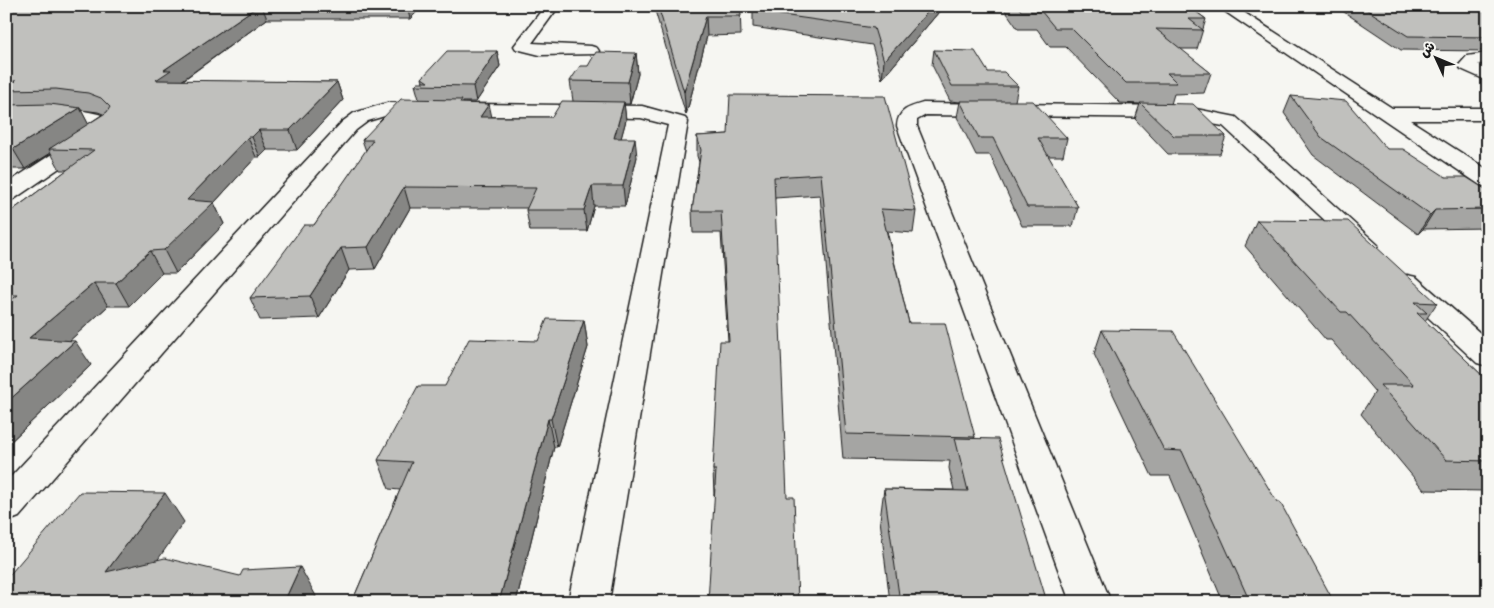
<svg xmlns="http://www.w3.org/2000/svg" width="1494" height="608" font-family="'Playpen Sans','Playpen Sans Arabic',sans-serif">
	<rect width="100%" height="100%" fill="#f6f6f2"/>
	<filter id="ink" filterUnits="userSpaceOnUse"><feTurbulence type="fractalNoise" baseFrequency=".02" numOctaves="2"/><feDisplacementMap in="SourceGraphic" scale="10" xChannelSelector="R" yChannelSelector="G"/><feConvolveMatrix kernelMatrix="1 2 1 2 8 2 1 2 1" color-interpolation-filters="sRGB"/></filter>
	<g filter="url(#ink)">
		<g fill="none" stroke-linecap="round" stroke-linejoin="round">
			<defs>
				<g id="minor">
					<path d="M545 6H559L532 43 591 46 597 48 599 51 597 54 540 55 516 49 514 46Z"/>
					<path d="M1217 6H1234L1392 108H1488V120H1410L1488 170V187L1480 185Z"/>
					<path d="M1488 53V63L1478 64 1488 69V81L1461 69 1459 65 1467 56Z"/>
					<path d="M387 103 642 106 685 118 688 122 609 602H568L668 125 641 118 388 115 368 121 356 130 19 517 6 522V482L342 122 354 113Z"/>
					<path d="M923 103 1181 106 1236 117 1378 245 1375 250 1366 252 1357 250 1223 126 1181 118 926 115 917 120V126L1111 602H1070L897 126C898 110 909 107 923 103Z"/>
					<path d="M6 110C32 110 102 103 118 126L115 130 14 199 6 201V184L95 126 60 121 6 122Z"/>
					<path d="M1407 275 1416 277 1488 340V366L1477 363 1398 289 1394 283 1398 277Z"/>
				</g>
			</defs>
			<use href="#minor" stroke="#1c1c1c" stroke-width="3"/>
			<use href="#minor" fill="#f6f6f2" fill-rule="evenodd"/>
		</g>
		<g fill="#a5a5a3" stroke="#1c1c1c" fill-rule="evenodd">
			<path d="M6 6H423L410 19H267L182 81 337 82 343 100 297 150H267L260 157H256L214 203 224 224 176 273H162L129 306H108L70 340 91 365 6 446V215L67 170H60L51 153 25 169H12L6 173ZM81 110 98 112 103 114 88 124Z"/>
			<path d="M656 6H740L741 35 707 36 686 115 656 14Z"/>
			<path d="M753 6H944L882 79 872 45 753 27Z"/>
			<path d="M1002 6H1188L1206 19 1197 49H1180L1211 73 1204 93 1174 94 1171 104 1226 136 1220 154H1168L1135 119 1140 104 1120 103 1066 47H1050L1037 29H1018Z"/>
			<path d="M1335 6H1488V51L1401 50Z"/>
			<path d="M934 50 988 72 1018 86 1015 101 1067 138 1063 156H1048L1078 207 1073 226H1022L990 155H976L957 117 960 102 950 101 932 65Z"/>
			<path d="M497 51 500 66 476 102H463V103L492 117H552L573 101 570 81 588 66 636 53 638 74 630 104H624L626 120 621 138 637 157 625 206H594L587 231H530L526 210 527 208H410L375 269 349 270 319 318 260 320 250 298 314 225 366 151 362 140 419 99 415 85 423 82 422 78Z"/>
			<path d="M1291 96 1387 149 1446 177 1488 191V228L1423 229 1418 234 1313 155 1284 113Z"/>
			<path d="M728 134 916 211 913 233 887 231 909 323 975 437 974 439 1047 602H890L880 520 884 489 954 490 949 468 950 461 843 459 820 195 775 198 714 495 713 470 728 341 721 233H693L692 211 699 162 697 156V136Z"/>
			<path d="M1257 220 1437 303 1425 321 1488 381V491L1424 490 1361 414 1375 392 1331 340H1326L1245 246Z"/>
			<path d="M584 320 588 347 557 447H554L516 602H352L400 490 389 489 378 460 538 341Z"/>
			<path d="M1102 330 1334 602H1223L1170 476H1152L1094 354Z"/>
		</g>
		<g fill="#868684" stroke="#1c1c1c">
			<path d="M258 6H262L267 19 177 84 156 80 164 70Z"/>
			<path d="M407 6H423L410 19Z"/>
			<path d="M933 6H944L882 79 884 61Z"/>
			<path d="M706 16 707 36 686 115 684 92Z"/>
			<path d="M497 51 500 66 476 102 473 86Z"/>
			<path d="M636 53 638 74 630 104 628 82Z"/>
			<path d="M337 82 343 100 297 150 290 130Z"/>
			<path d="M624 102 626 120 616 157 614 138Z"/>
			<path d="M489 104 493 122 480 117Z"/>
			<path d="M80 108 90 127 49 149 51 153 25 169 13 149Z"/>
			<path d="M259 130 267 150 260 157 252 137Z"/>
			<path d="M248 137 256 157 214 203 224 224 176 273 164 250 187 200Z"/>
			<path d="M635 138 637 157 625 206 623 186Z"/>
			<path d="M6 159 12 169 6 173Z"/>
			<path d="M592 186 594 206 587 231 584 210Z"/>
			<path d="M404 187 410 208 375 269 368 247Z"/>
			<path d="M1435 210 1423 229 1418 234 1430 215Z"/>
			<path d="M341 248 349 270 319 318 310 296Z"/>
			<path d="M150 251 162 273 129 306 116 283Z"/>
			<path d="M94 283 108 306 46 362 29 338Z"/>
			<path d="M584 320 588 347 557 447 551 419Z"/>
			<path d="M75 341 91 365 6 446V403Z"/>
			<path d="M548 419 554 447 516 602H499Z"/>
			<path d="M165 493 184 522 129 601 106 572Z"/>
			<path d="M300 567 316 596 314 602H284Z"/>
		</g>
		<g fill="#c0c0bd" stroke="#1c1c1c">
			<path d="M9 6H258L164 70H171L156 80 337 82 290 130H259L252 137H248L187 200 214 202 164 250 150 251 116 283H94L29 338 75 341 6 403V304L18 295H6V215L94 150 49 149 107 112 110 107 101 98 88 93 56 89 6 90V84L16 81H6V7Z"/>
			<path d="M658 6H740L741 16H706L684 92Z"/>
			<path d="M753 6H933L884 61 874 28 753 11Z"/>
			<path d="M1018 6H1188L1206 19H1189L1203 30 1156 29 1211 73H1167L1177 83H1126L1071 28H1055L1041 11H1021Z"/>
			<path d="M1361 6H1488V37L1408 36Z"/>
			<path d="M934 50 975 51 988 72H1004L1018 86H952Z"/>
			<path d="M447 51H497L473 86 415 85 418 82H428L422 78Z"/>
			<path d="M596 52 636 53 628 82 570 81 580 66H588Z"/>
			<path d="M730 95 885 96 916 211 881 209 909 323H945L975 437 846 434 821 174 774 177 787 497H794L798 602H708L716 470H713L720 341H729L721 211H692L701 150 697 136 728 134Z"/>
			<path d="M1291 96 1346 101 1387 149H1403L1446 177H1466L1488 191V209L1435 210 1430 215 1321 137Z"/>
			<path d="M401 99 462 100 460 103 489 104 480 117H552L562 101 624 102 614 138H635L623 186H592L584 210H526L536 188 404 187 368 247 341 248 310 296 250 298 304 225H314L373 140H362Z"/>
			<path d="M960 101H1033L1067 138H1038L1078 207H1027L993 138H979Z"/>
			<path d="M1140 103 1193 104 1226 136H1174Z"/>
			<path d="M50 104 80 108 13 149H6V105Z"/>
			<path d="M1257 220 1348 221 1437 303 1415 302 1427 313H1417L1488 381V461L1446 460 1380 385H1414L1347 312H1341Z"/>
			<path d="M547 319 584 320 551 419H548L499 602H352L412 462 378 460 418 386H445L469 339 538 341Z"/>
			<path d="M1102 330 1173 331 1277 502H1280L1334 602H1250L1182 451 1164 450Z"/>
			<path d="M955 438 998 439 1047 602H900L884 489 968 491Z"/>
			<path d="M80 492 165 493 106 572 165 558 240 576 243 570 300 567 284 602H6V579Z"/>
		</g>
	</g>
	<rect width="1494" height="608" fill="none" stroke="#f6f6f2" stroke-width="25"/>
	<rect x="12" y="12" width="1469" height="583" fill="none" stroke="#1c1c1c" stroke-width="2" filter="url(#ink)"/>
	<g transform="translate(1436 58) rotate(314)" stroke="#f6f6f2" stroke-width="4" paint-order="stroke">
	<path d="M0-4L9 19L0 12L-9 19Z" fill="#1c1c1c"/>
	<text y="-8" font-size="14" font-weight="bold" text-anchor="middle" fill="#1c1c1c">ش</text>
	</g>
</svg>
